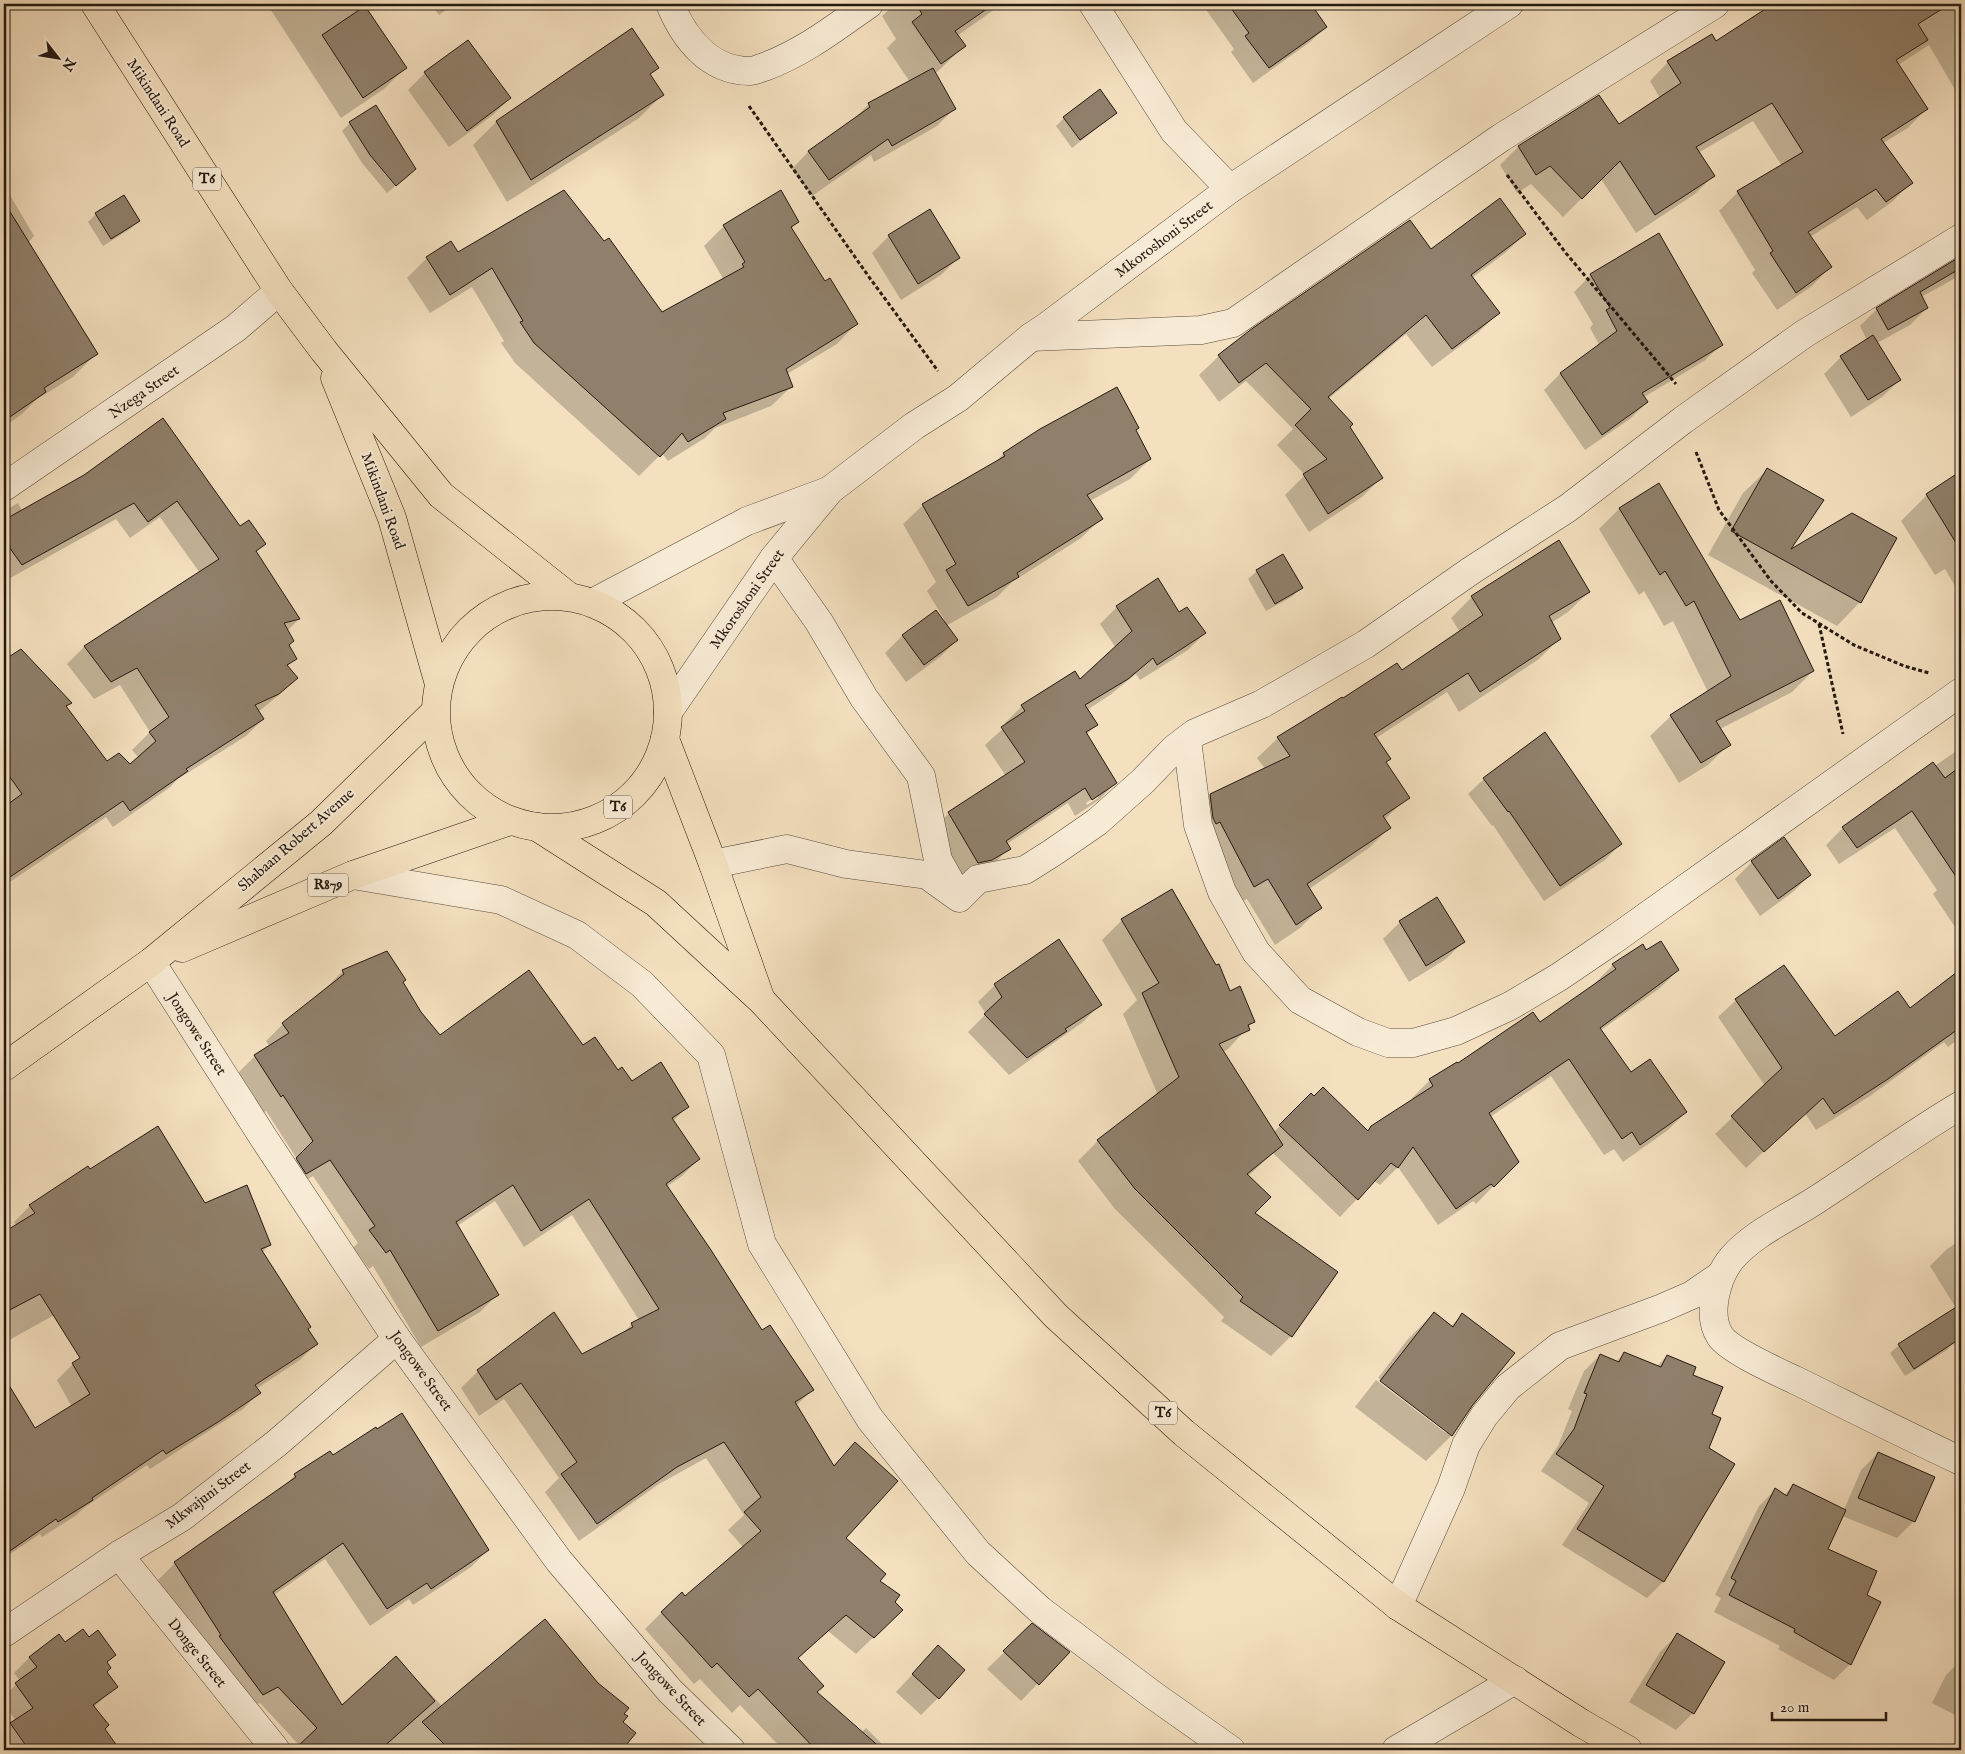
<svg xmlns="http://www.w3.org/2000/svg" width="1965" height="1754" font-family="'IM FELL English',serif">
	<rect width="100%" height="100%" fill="#f4e0bf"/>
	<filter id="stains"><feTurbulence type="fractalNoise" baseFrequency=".004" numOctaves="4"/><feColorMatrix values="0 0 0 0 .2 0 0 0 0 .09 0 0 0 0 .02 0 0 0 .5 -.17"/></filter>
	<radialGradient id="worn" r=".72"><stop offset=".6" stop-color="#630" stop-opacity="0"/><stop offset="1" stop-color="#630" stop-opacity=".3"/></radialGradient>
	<g fill="#0003" fill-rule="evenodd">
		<path d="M267 4H362L405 68 384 89 341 118Z"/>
		<path d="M431 4H454L439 15Z"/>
		<path d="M895 4H1002L957 36 964 46 935 74 954 109 937 126 874 162 871 155 812 196 792 169 809 151 852 121 869 104 910 82 887 48 896 39 882 16Z"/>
		<path d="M1202 4H1309L1326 27 1310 42 1253 83 1231 52 1234 49Z"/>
		<path d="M1776 4H1961V100L1929 45 1898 65 1926 109 1908 128 1883 143 1911 183 1893 201 1867 220 1857 207 1810 237 1830 267 1812 286 1777 310 1752 273 1755 270 1719 211 1738 192 1782 166 1753 121 1698 153 1713 176 1695 194 1636 233 1601 179 1563 217 1531 184 1517 193 1500 165 1518 147 1619 126 1660 98 1650 81 1668 62 1716 42Z"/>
		<path d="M631 29 657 68 650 75 662 95 639 118 507 202 473 145 496 122Z"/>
		<path d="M468 41 510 98 493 115 449 147 408 90 425 73Z"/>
		<path d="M1116 113 1072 148 1056 126 1064 118Z"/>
		<path d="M350 123 406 177 387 193 362 163 342 131Z"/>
		<path d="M4 185 34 236 28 243 33 309 4 325Z"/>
		<path d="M780 192 798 221 791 229 825 283 856 324 837 344 787 374 791 387 771 406 715 428 705 438 668 461 662 453 639 476 515 363 501 343 504 341 472 287 430 313 407 278 427 258 457 254 662 314 724 280 704 246 724 226Z"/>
		<path d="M96 214 138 221 130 229 103 246 88 222Z"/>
		<path d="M1525 234 1505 253 1472 278 1498 313 1479 332 1432 367 1406 334 1328 399 1349 427 1381 478 1362 497 1309 532 1285 495 1305 475 1277 445 1293 429 1246 381 1219 402 1199 375 1219 356 1253 329 1431 251Z"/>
		<path d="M1658 235 1721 345 1704 361 1644 397 1647 402 1630 419 1585 450 1544 390 1560 374 1600 346 1590 328 1593 324 1574 292 1591 275Z"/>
		<path d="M889 236 958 258 941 275 901 300 872 253Z"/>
		<path d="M1961 256V275L1921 297 1927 308 1910 325 1877 343 1900 380 1882 397 1851 417 1824 374 1841 357 1867 340 1860 326 1877 309Z"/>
		<path d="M72 315 96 354 73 377 37 399 22 414 4 427V366Z"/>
		<path d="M163 420 239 528 264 544 256 553 299 619 287 631 293 641 288 646 295 659 287 667 296 678 279 695 258 712 263 719 246 736 178 779 169 788 113 827 106 817 4 886V662L21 651 70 703 66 708 107 763 130 766 139 758 132 750 150 732 120 685 94 699 67 664 84 647 200 573 160 517 130 538 116 519 5 581 4 511 18 503 22 511 84 476Z"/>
		<path d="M1041 430H1135L1150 459 1130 479 1090 501 1101 519 1081 538 1012 582 997 597 946 626 957 640 940 657 906 682 885 653 902 636 935 611 944 622 945 621 927 591 936 582 903 524 923 505 994 464 1003 454Z"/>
		<path d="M1767 470 1787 552 1860 602 1837 626 1708 555 1743 493Z"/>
		<path d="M1961 473V596L1945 569 1935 575 1901 521 1927 495Z"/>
		<path d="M1620 508 1740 622 1813 671 1792 692 1720 729 1729 744 1708 765 1679 783 1650 736 1671 716 1708 692 1673 621 1664 626 1644 591 1639 595 1599 529Z"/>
		<path d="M1559 541 1589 592 1568 612 1551 623 1559 639 1539 659 1459 712 1447 692 1376 738 1385 763 1408 797 1384 820 1389 828 1369 848 1309 889 1320 908 1300 928 1275 945 1247 899 1233 906 1190 816 1210 795 1265 769 1257 758 1278 738 1342 700 1402 672 1460 632 1451 618 1472 597Z"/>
		<path d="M1257 571 1301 588 1293 596 1266 611 1248 579Z"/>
		<path d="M1158 580 1179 614 1205 633 1188 650 1140 680 1136 674 1110 695 1087 710 1096 725 1086 735 1115 783 1099 800 1075 816 1068 803 1007 844 1009 848 993 865 961 879 932 830 949 813 1006 776 985 745 1007 725 1005 723 1022 706 1080 681 1116 648 1100 624 1117 607ZM1098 795V798L1087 805 1086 803Z"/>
		<path d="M1961 748V936L1933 894 1937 890 1895 828 1839 864 1826 845 1843 828Z"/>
		<path d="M1484 779 1620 844 1605 860 1544 901 1493 825 1492 826 1468 794Z"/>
		<path d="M1784 839 1810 875 1793 892 1760 916 1735 879 1752 862Z"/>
		<path d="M1122 920 1230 992 1254 1021 1228 1049 1223 1052 1273 1133 1311 1095 1367 1132 1414 1100 1412 1098 1430 1080 1457 1063 1458 1065 1539 1023 1597 984 1596 982 1613 965 1646 951 1678 970 1660 988 1600 1031 1631 1074 1686 1112 1668 1130 1623 1162 1614 1149 1604 1155 1551 1076 1490 1117 1517 1162 1476 1204 1473 1201 1438 1225 1398 1167 1380 1185 1374 1181 1340 1217 1273 1153 1248 1176 1253 1214 1291 1336 1271 1356 1221 1321 1224 1317 1115 1209 1078 1161 1098 1141 1158 1095 1123 1014 1137 1000 1102 940Z"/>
		<path d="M1400 922 1463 942 1446 959 1409 982 1383 939Z"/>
		<path d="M1784 966 1834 1038 1910 1010 1961 970V1037L1948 1047 1944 1042 1870 1096 1816 1130 1805 1113 1746 1168 1715 1134 1765 1086 1718 1017 1736 1000Z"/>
		<path d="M343 971 402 983 420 1012 439 1037 583 1047 632 1083 687 1107 673 1121 699 1159 682 1176 666 1187 762 1332 812 1390 796 1406 833 1466 855 1444 844 1539 893 1602 884 1627 856 1654 828 1631 797 1659 816 1693 861 1733 866 1728 888 1750H783L740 1705 732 1713 700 1679 694 1684 645 1629 662 1612 685 1598 743 1547 728 1530 744 1515 706 1458 659 1484 579 1541 545 1492 559 1478 504 1399 479 1416 461 1388 478 1371 582 1356 621 1335 632 1324 639 1320 572 1215 524 1247 495 1201 457 1226 497 1295 480 1312 421 1347 373 1266 369 1269 353 1248 358 1243 313 1176 289 1190 280 1176 297 1159 266 1111 263 1113 238 1073 255 1056 270 1047 266 1041 283 1024 327 990 326 988Z"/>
		<path d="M995 985 1100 1004 1083 1022 1009 1075 968 1032 986 1014 978 1002Z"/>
		<path d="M90 1170 205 1204 270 1244 262 1253 316 1344 300 1360 256 1389 259 1393 243 1409 150 1469 147 1465 85 1507 75 1516 42 1537 40 1534 4 1558V1407L16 1400 34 1430 72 1407 57 1380 73 1364 205 1283 182 1244 4 1343V1234L17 1226 14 1222 30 1206Z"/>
		<path d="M1961 1240V1300L1954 1305 1930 1266 1947 1249Z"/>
		<path d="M1434 1313 1450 1327 1462 1315 1471 1405 1451 1436 1426 1461 1355 1407 1376 1380 1446 1433 1448 1432 1378 1378 1408 1339Z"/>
		<path d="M1955 1341 1947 1350 1905 1376 1890 1353 1899 1345Z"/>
		<path d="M1624 1353 1656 1367 1667 1356 1691 1376 1710 1415 1707 1448 1734 1464 1663 1582 1647 1598 1562 1545 1589 1503 1541 1471 1558 1446 1572 1411 1568 1409 1584 1371 1600 1355 1616 1362Z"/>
		<path d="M330 1453 332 1457 488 1550 471 1567 413 1605 409 1599 370 1626 325 1559 274 1595 342 1707 396 1658 442 1706 622 1714 621 1723 634 1733 620 1750H296L300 1746 260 1703 245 1711 204 1653 158 1580 175 1563 281 1489 295 1475Z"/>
		<path d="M1878 1453 1914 1521 1897 1538 1842 1516 1826 1550 1865 1596 1850 1664 1834 1680 1778 1649 1780 1646 1714 1612 1721 1598 1715 1595 1759 1506 1775 1490 1784 1495 1793 1486 1844 1510 1861 1470Z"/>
		<path d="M1961 1591V1601L1957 1598Z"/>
		<path d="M1032 1625 1068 1652 1021 1701 987 1669Z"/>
		<path d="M1677 1635 1693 1713 1676 1730 1629 1702 1660 1652Z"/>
		<path d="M88 1639 114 1655 106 1663V1672L116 1686 93 1708 103 1729 118 1750H4V1731L16 1721 4 1704V1696L20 1681 14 1673 30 1657 65 1644Z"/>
		<path d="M938 1647V1698L921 1715 896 1692Z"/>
		<path d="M1954 1667 1961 1671V1718L1932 1703 1946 1675Z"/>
	</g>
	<g fill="#90806b" stroke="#241810">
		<path d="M916 4H994L955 31 966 46 941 64 912 22 922 14Z"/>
		<path d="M1228 4H1311L1327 27 1269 68 1245 36 1249 33Z"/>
		<path d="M1773 4H1950L1918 24 1928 40 1896 60 1928 109 1881 139 1913 183 1886 202 1876 189 1808 232 1832 267 1796 293 1770 253 1773 251 1737 191 1803 152 1772 103 1696 147 1715 176 1655 215 1620 161 1582 199 1550 166 1536 175 1518 146 1599 95 1619 124 1681 83 1667 61 1712 34 1716 41Z"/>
		<path d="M365 6 407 68 363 98 322 35Z"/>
		<path d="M632 28 659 68 650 74 664 95 531 180 496 121Z"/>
		<path d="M468 40 511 98 467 131 424 72Z"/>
		<path d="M933 68 956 109 892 146 888 139 829 180 808 151 870 107 868 103Z"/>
		<path d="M1100 89 1117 113 1080 140 1063 117Z"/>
		<path d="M376 105 416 169 396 186 370 155 349 122Z"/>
		<path d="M564 190 604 241 609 238 662 312 744 267 742 264 745 262 723 225 781 190 799 222 791 227 825 281 830 278 858 324 786 369 793 387 723 413 726 419 688 442 682 433 660 457 534 343 520 322 523 321 492 268 450 295 426 257 451 241 458 252Z"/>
		<path d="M124 195 140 221 111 239 95 213Z"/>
		<path d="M1500 198 1526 234 1471 275 1500 313 1452 349 1426 315 1328 397 1353 424 1350 427 1383 478 1328 514 1303 474 1327 459 1295 425 1311 409 1266 363 1239 383 1218 355 1253 328 1410 220 1431 249Z"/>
		<path d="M4 202 98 354 44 388 46 392 4 421Z"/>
		<path d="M930 209 960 258 918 284 888 235Z"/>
		<path d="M1659 233 1723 345 1642 393 1648 402 1602 435 1560 373 1617 331 1606 310 1610 308 1590 274Z"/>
		<path d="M1961 256V268L1920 292 1928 308 1888 330 1876 308Z"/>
		<path d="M1873 335 1901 380 1868 400 1840 356Z"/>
		<path d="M1117 387 1139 428 1136 430 1151 459 1087 495 1103 519 1017 573 1019 577 968 606 946 570 956 564 922 504 1005 456 1003 453 1040 429Z"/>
		<path d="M163 418 240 526 249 520 266 544 256 551 300 619 284 623 294 641 289 645 297 659 287 665 298 678 279 694 255 705 264 719 186 769 188 771 130 811 123 801 4 881V807L22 794 4 769V660L21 649 72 703 66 706 107 761 119 753 130 764 156 741 149 732 169 717 137 668 111 682 84 646 219 559 177 501 148 522 134 503 22 565 4 540V520L84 475Z"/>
		<path d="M1767 468 1824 500 1791 549 1852 513 1897 538 1861 603 1731 531Z"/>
		<path d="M1961 471V551L1926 494Z"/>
		<path d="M1659 483 1740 620 1780 600 1814 671 1716 721 1731 745 1701 763 1670 715 1731 676 1694 601 1686 606 1665 571 1660 575 1619 508Z"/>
		<path d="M1559 540 1590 592 1549 616 1561 639 1480 692 1468 673 1374 734 1391 759 1386 762 1410 798 1383 816 1391 828 1307 884 1322 908 1296 925 1268 879 1254 887 1220 822 1216 824 1213 818 1210 794 1290 756 1277 737 1342 697 1343 698 1397 663 1402 670 1483 615 1471 596Z"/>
		<path d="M1283 554 1303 588 1275 604 1256 570Z"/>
		<path d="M1158 578 1179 612 1187 607 1206 633 1157 665 1153 658 1128 679 1085 705 1098 725 1086 732 1117 783 1092 800 1085 788 1006 841 1011 849 992 860 978 863 948 812 1025 762 1001 727 1025 711 1021 705 1075 671 1080 679 1132 631 1116 606Z"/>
		<path d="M936 610 958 640 924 665 902 635Z"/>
		<path d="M1545 732 1622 844 1560 886 1509 811 1508 812 1483 778Z"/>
		<path d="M1933 762 1945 778 1961 766V884L1912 811 1857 848 1842 827Z"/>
		<path d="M1784 837 1811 875 1778 899 1751 861Z"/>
		<path d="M1172 889 1216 965 1219 964 1230 991 1240 986 1255 1022 1248 1025 1250 1030 1219 1044 1283 1145 1247 1174 1271 1197 1255 1213 1338 1272 1292 1337 1240 1301 1243 1297 1135 1189 1097 1140 1179 1077 1142 993 1159 983 1121 919Z"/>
		<path d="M1437 897 1465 942 1426 966 1399 921Z"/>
		<path d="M1059 939 1102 1005 1065 1029 1067 1031 1027 1058 984 1014 1002 997 994 984Z"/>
		<path d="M1661 941 1679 970 1600 1028 1631 1072 1650 1059 1687 1112 1640 1145 1632 1132 1622 1139 1569 1059 1489 1113 1519 1162 1494 1187 1491 1184 1456 1209 1413 1147 1398 1168 1391 1163 1358 1200 1279 1125 1311 1093 1314 1096 1323 1087 1368 1131 1371 1126 1433 1086 1429 1079 1457 1062 1458 1063 1533 1012 1540 1022 1616 969 1612 964 1643 944 1646 950Z"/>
		<path d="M387 951 406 980 403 982 421 1012 440 1035 529 970 583 1045 595 1037 618 1070 622 1067 632 1081 661 1062 689 1107 672 1118 700 1159 666 1184 711 1250 762 1330 770 1325 814 1390 795 1402 834 1466 855 1442 898 1481 846 1538 886 1574 880 1581 900 1595 895 1602 903 1610 874 1638 846 1615 798 1658 824 1686 817 1692 883 1750H816L758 1689 749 1697 717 1663 712 1668 661 1612 682 1592 685 1596 761 1531 744 1512 761 1497 724 1442 677 1467 597 1524 561 1474 577 1462 521 1383 496 1400 477 1370 554 1312 582 1354 633 1327 631 1323 659 1309 589 1199 541 1231 513 1185 456 1222 499 1295 438 1331 390 1250 386 1253 369 1230 375 1226 330 1160 306 1174 296 1158 313 1141 283 1095 281 1097 254 1055 289 1033 282 1023 344 974 342 970Z"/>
		<path d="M1784 965 1835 1036 1898 991 1910 1008 1961 969V1027L1888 1079 1834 1114 1823 1098 1764 1152 1731 1116 1782 1068 1735 999Z"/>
		<path d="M158 1126 205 1203 247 1185 271 1245 261 1249 311 1327 308 1329 318 1344 255 1385 261 1393 218 1422 166 1454 163 1450 92 1498 93 1500 58 1522 56 1519 4 1555V1377L35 1428 90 1394 72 1363 80 1358 40 1294 4 1313V1232L35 1213 29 1205 88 1166 90 1169Z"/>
		<path d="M1961 1304V1338L1914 1369 1898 1344Z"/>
		<path d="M1434 1312 1453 1327 1462 1313 1515 1353 1472 1406 1452 1436 1380 1381Z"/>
		<path d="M1624 1352 1661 1367 1667 1355 1696 1367 1693 1375 1723 1387 1712 1414 1721 1418 1709 1448 1735 1464 1664 1582 1577 1529 1604 1486 1556 1454 1574 1429 1587 1394 1584 1393 1600 1354 1619 1362Z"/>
		<path d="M402 1413 489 1550 431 1589 427 1583 387 1609 343 1543 273 1592 342 1705 396 1656 435 1701 380 1750H294L317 1728 278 1687 263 1695 219 1636 221 1635 174 1562 296 1477 294 1474 330 1451 333 1455 376 1427 377 1429Z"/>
		<path d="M1878 1452 1935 1477 1915 1522 1858 1498Z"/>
		<path d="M1793 1484 1846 1510 1828 1549 1877 1571 1867 1595 1881 1602 1851 1665 1794 1632 1795 1629 1729 1595 1736 1581 1731 1578 1775 1488 1787 1496Z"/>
		<path d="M545 1619 598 1683 629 1708 624 1714 628 1716 623 1722 636 1733 622 1750H450L422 1722Z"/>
		<path d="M1032 1623 1070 1652 1039 1685 1003 1651Z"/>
		<path d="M83 1629 89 1637 98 1630 116 1655 107 1662 111 1668 107 1672 118 1687 93 1705 109 1725 105 1729 120 1750H29L10 1723 33 1708 15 1683 37 1667 29 1657 59 1634 65 1642Z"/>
		<path d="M1677 1633 1725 1662 1694 1714 1646 1685Z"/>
		<path d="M938 1645 965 1670 939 1699 912 1674Z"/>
	</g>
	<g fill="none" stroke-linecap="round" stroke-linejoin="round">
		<defs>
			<g id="minor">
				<path d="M670 4C684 38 709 71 750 71 754 71 760 68 764 67 803 53 836 27 869 4"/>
				<path d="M1093 4 1174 131 1230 189"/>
				<path d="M1031 337 1201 330 1233 323 1502 137 1715 4"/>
				<path d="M4 487 236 328 279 291"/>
				<path d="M774 558 819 622 864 698 921 776 938 860 956 892"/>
				<path d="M1187 740 1198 825 1222 892 1256 952 1300 1000 1358 1032 1388 1043H1413L1456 1031 1510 1006 1559 977 1612 941 1961 692"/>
				<path d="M713 864 787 849 846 864 927 875 959 898 978 879 1025 870 1052 853 1097 822 1143 781 1174 749 1195 733 1262 704 1366 644 1472 570 1568 508 1683 420 1804 334 1961 238"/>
				<path d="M353 875 501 900 577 935 642 984 711 1055 762 1244 870 1419 978 1553 1040 1610 1153 1695 1231 1750"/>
				<path d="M151 962 263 1137 397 1339 559 1561 670 1691 731 1750"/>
				<path d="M1961 1105C1912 1134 1864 1169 1816 1200 1787 1219 1755 1232 1732 1258 1717 1276 1706 1314 1720 1336 1729 1350 1778 1372 1795 1380 1850 1407 1905 1435 1961 1461"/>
				<path d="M119 1555 276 1750"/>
				<path d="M1398 1606 1451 1488 1466 1445 1484 1416 1508 1387 1560 1346 1662 1308 1692 1295 1721 1275"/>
				<path d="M4 1633 119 1555 182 1517 277 1443 397 1339"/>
				<path d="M1396 1750 1515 1680"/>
			</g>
			<g id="tertiary">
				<path d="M594 602 747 521 828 491"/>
				<path d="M668 712 774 558 830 490 914 426 958 398 1031 337 1046 327 1230 189 1509 4"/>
			</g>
			<g id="primary">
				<path d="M182 948 353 875 510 821"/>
				<path d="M4 1067 151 962 321 823 435 712"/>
			</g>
			<g id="trunk">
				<path d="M95 4 279 291 324 351 441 495 567 595"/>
				<path d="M335 378 392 518 439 684"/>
				<circle cx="552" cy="712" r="116"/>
				<path d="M665 739 713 864 760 997"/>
				<path d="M537 827 656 903 762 1001 1056 1316 1184 1433 1398 1606 1581 1723 1628 1750"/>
			</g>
		</defs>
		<use href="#minor" stroke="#584a3c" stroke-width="29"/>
		<use href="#tertiary" stroke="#584a3c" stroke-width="29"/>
		<use href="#primary" stroke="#241810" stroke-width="29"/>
		<use href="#trunk" stroke="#241810" stroke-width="29"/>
		<g stroke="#241810" stroke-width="3" stroke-dasharray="4 2.5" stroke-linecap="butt">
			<path d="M749 106 869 277 938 371"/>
			<path d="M1507 175 1565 252 1676 384"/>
			<path d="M1696 452 1719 510 1771 581 1802 613 1854 645 1904 666 1929 673"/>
			<path d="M1819 624 1843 734"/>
		</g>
		<use href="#minor" stroke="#f8ebd5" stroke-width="28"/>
		<use href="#tertiary" stroke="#f8ebd5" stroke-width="28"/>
		<use href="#primary" stroke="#f4e0bf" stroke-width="28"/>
		<use href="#trunk" stroke="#f4e0bf" stroke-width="28"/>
	</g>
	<g text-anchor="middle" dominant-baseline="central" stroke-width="4" stroke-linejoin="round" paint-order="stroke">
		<g fill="#f8ebd5" stroke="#64574b" stroke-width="1">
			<rect x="193" y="167.5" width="28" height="23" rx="4"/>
			<rect x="604" y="795.5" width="28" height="23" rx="4"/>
			<rect x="308" y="873.5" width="40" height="23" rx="4"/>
			<rect x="1149" y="1401.5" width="28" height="23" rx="4"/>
		</g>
		<g font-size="14" font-weight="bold" fill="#241810">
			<text x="207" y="179">T6</text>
			<text x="618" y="807">T6</text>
			<text x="328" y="885">R879</text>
			<text x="1163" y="1413">T6</text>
		</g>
		<g font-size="15" fill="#241810" stroke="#f8ebd5">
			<text transform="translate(158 103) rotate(57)">Mikindani Road</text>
			<text transform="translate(1164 239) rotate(-37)">Mkoroshoni Street</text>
			<text transform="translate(144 392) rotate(-35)">Nzega Street</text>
			<text transform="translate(383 501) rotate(70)">Mikindani Road</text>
			<text transform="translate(747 599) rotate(-55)">Mkoroshoni Street</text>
			<text transform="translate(296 840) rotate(-41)">Shabaan Robert Avenue</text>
			<text transform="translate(197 1034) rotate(57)">Jongowe Street</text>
			<text transform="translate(421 1371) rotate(54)">Jongowe Street</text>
			<text transform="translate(208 1495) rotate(-37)">Mkwajuni Street</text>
			<text transform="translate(197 1653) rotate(51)">Donge Street</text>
			<text transform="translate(671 1689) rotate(47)">Jongowe Street</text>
		</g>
	</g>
	<rect width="1965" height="1754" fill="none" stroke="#f4e0bf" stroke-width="20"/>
	<rect x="5" y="5" width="1955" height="1744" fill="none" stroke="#241810" stroke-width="2.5"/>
	<rect x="10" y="10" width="1945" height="1734" fill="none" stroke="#241810"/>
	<g transform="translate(58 58) rotate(121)" stroke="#f8ebd5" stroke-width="4" paint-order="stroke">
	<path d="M0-4L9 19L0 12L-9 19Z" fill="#241810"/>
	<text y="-8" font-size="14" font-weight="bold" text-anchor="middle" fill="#241810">N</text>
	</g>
	<path d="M1772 1712v8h114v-8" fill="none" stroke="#241810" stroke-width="2.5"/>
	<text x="1780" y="1712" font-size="15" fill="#241810" stroke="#f8ebd5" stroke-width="4" paint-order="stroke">20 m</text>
	<rect width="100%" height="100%" filter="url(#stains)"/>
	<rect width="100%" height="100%" fill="url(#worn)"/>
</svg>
